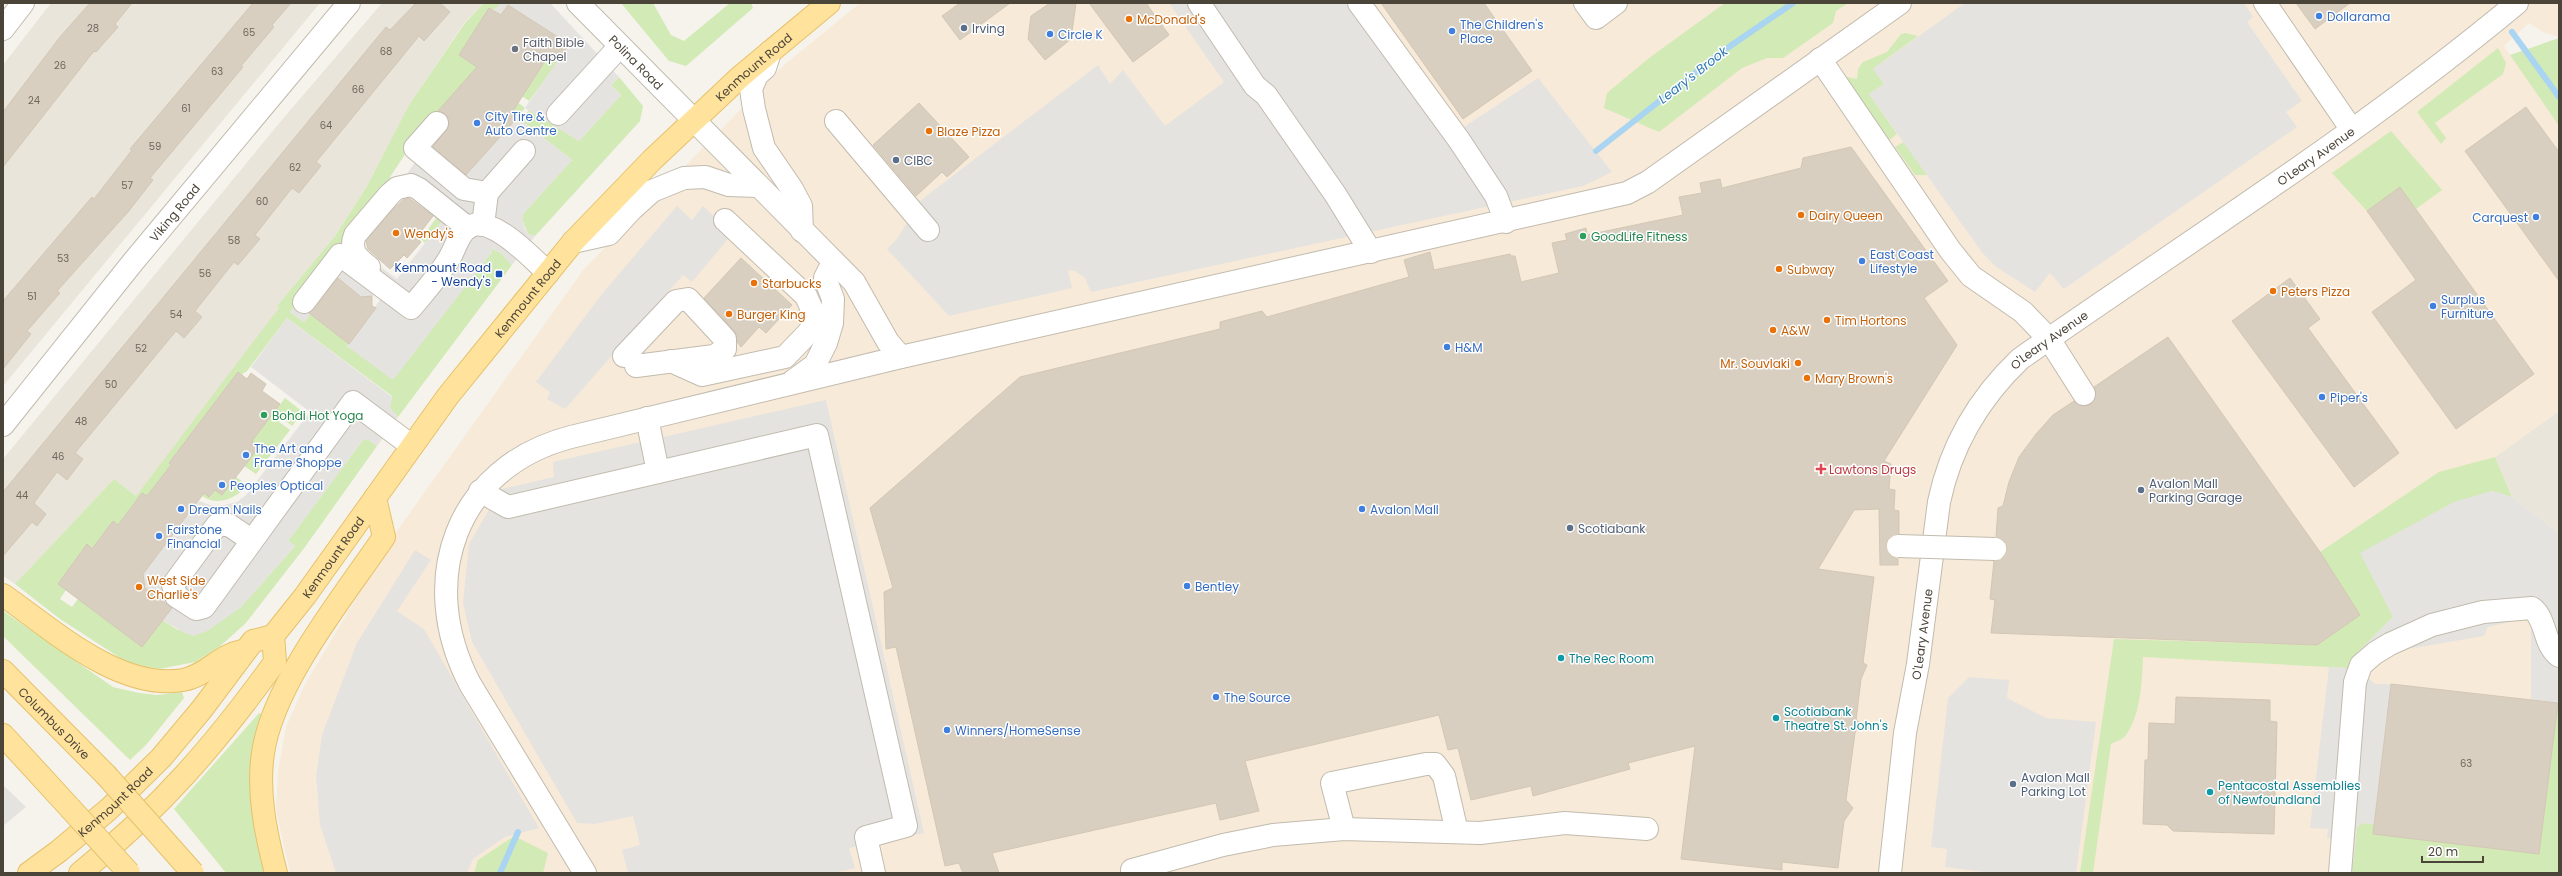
<svg xmlns="http://www.w3.org/2000/svg" width="2562" height="876" font-family="Poppins,sans-serif">
	<rect width="100%" height="100%" fill="#f6f3ec"/>
	<g fill="#eae5da">
		<path d="M51 3H320L3 386V65Z"/>
		<path d="M382 3H484L465 22 409 105 366 188 335 236 277 306 279 308 251 347 136 496 114 479 15 584 3 576V459L281 121Z"/>
		<path d="M2559 411V533L2512 497 2495 457Z"/>
	</g>
	<path fill="#f7ead8" d="M860 3H2559V37L2543 32 2529 23 2504 46 2559 126V411L2495 457 2512 497 2559 533V873H290L276 810 278 771 286 727 304 686 392 538 584 269 783 66Z"/>
	<g fill="#d2eab5">
		<path d="M484 3H502L494 10 489 8 459 55 490 75 488 79 525 108 516 119 468 77 404 151 406 153 390 177 394 182 290 312 304 322 310 314 349 344 347 346 393 379 492 252 490 248 501 253 512 265 398 417 390 408 392 396 287 318 247 371 241 375 238 372 169 463 171 465 147 496 142 493 118 525 113 521 92 549 87 545 58 584 66 590 60 599 72 607 78 599 142 647 162 620 178 630 240 608 295 546 288 541 363 440H369L377 446 305 547 245 624 218 648 195 662 159 669 128 663 60 619 15 584 114 479 136 496 279 308 277 306 335 236 366 188 409 105 465 23Z"/>
		<path d="M621 3H653L671 35 684 41 730 3H751L753 8 686 66 669 61Z"/>
		<path d="M1725 3H1848L1836 11 1833 23 1783 58H1767L1742 68 1659 132 1604 108 1607 93 1649 58Z"/>
		<path d="M1906 33 1918 36 1873 69 1884 84 1869 94 1897 134 1889 140 1853 90 1847 77 1857 79 1858 69 1863 62 1887 52 1901 34Z"/>
		<path d="M2559 38V126L2510 55Z"/>
		<path d="M2498 48 2506 63 2503 74 2435 123 2446 138 2441 144 2417 112Z"/>
		<path d="M550 53 560 59 529 101 522 96Z"/>
		<path d="M619 77 643 106 640 121 535 236 528 234 522 219 523 214 572 160 521 120 529 110 579 141 621 95 611 85Z"/>
		<path d="M2391 131 2442 190 2416 209 2400 187 2367 211 2332 173Z"/>
		<path d="M1904 142 1927 175H1915L1895 147Z"/>
		<path d="M440 213 443 220 425 243 421 239Z"/>
		<path d="M285 398 303 412 292 426 274 412Z"/>
		<path d="M271 416 290 430 256 474 244 466 252 441Z"/>
		<path d="M2495 457 2512 497 2492 491 2379 586 2393 617 2354 656 2348 668 2143 657C2142 681 2141 714 2126 735 2124 739 2115 742 2111 744L2093 873H2080L2114 639 2317 645 2360 615 2320 552 2439 472Z"/>
		<path d="M236 477 247 485C237 498 218 507 202 496L204 493 210 497 215 490 222 495Z"/>
		<path d="M3 611 113 687 139 693 157 695 182 692 184 698 146 745 130 760 3 636Z"/>
		<path d="M2558 703 2559 873H2352L2357 827 2362 823 2374 824 2373 834 2539 854Z"/>
		<path d="M259 713 263 715C244 771 250 817 265 873H226L174 809Z"/>
		<path d="M514 836 548 853 543 873H474L478 860Z"/>
	</g>
	<g fill="#e5e3e0" fill-rule="evenodd">
		<path d="M502 3H550L619 77 611 85 621 95 579 141 525 108 569 44 508 5 501 15 494 10Z"/>
		<path d="M1169 3H1374L1461 129 1538 78 1612 172 1583 186 1091 292 1085 278 1075 271 1068 270 1072 288 949 316 887 249 897 239 921 200 1098 65 1110 84 1123 70 1165 126 1224 82Z"/>
		<path d="M1965 3H2244L2253 17 2247 22 2302 101 2286 112 2297 127 2064 289 2050 273 2035 292 1995 266 1981 251 1869 94 1884 84 1873 69Z"/>
		<path d="M434 115 449 128 431 149 464 178 517 117 572 160 523 214 522 219 525 229 528 234 535 236 512 265 501 253 490 248 492 252 393 380 347 346 382 297 374 294 372 297H361L336 276 307 311 310 314 304 322 290 312 337 253 404 178 416 161 404 151ZM411 192 443 220 397 279 362 253 365 233 402 195Z"/>
		<path d="M677 206 692 220 703 206 732 234 692 282 683 275 565 409 547 399 550 392 536 382 602 294Z"/>
		<path d="M287 318 392 397 390 408 398 417 377 446 369 440H363L288 541 295 546 240 608 207 631 194 636 185 633 162 620 172 608 145 588 143 574 199 501 210 505H224L237 502 246 495 310 412 251 367Z"/>
		<path d="M826 400 924 833 849 848 855 868 833 873H628L622 850 640 845 633 816 595 824 577 823 472 642 463 603 469 544 501 489 554 477 553 462Z"/>
		<path d="M2492 491 2512 497 2559 533V703L2531 700V617L2488 627 2484 636 2402 650 2372 668 2368 678 2375 684H2391L2374 824 2362 823 2357 827 2352 873H2331L2334 839 2327 838 2328 829 2310 828 2329 667 2348 668 2354 656 2393 617 2360 553 2454 502Z"/>
		<path d="M415 550 431 560 397 611 424 629 539 828 505 837 473 859 467 873H336L320 825 316 776 322 735 357 643Z"/>
		<path d="M1969 677 2009 680 2007 698 2046 718 2096 722 2076 873H1992L1945 867 1947 849 1931 847 1948 698Z"/>
		<path d="M3 785 26 807 3 826Z"/>
	</g>
	<g fill="none" stroke-linecap="round" stroke-linejoin="round">
		<g stroke="#a9d4f2" stroke-width="6">
			<path d="M2512 32 2559 97"/>
			<path d="M1596 151 1723 51 1793 3"/>
			<path d="M500 873 518 832"/>
		</g>
	</g>
	<g fill="#d8cfc1" stroke="#d3c7b4">
		<path d="M90 3H132L115 24 118 27 96 52 94 51 3 167V112L60 37Z"/>
		<path d="M253 3H291L272 25 274 27 241 66 243 67 150 178 153 180 128 212 57 291 60 293 27 331 31 334 3 369V301L92 197 94 199 132 150 130 149Z"/>
		<path d="M416 3H440L450 12 424 41 419 36 316 162 321 166 299 193 292 188 255 235 260 239 238 265 234 262 195 311 202 317 184 338 176 331 75 453 83 459 67 480 57 472 34 503 46 514 37 526 32 522 3 556V492L362 56 386 27 390 30Z"/>
		<path d="M960 3H1010L960 40 942 16Z"/>
		<path d="M1050 3H1076L1071 39 1045 60 1028 39 1031 16Z"/>
		<path d="M1089 3H1146L1169 35 1133 62Z"/>
		<path d="M1381 3H1484L1532 71 1463 119Z"/>
		<path d="M2296 3H2350L2315 29Z"/>
		<path d="M508 5 569 44 560 59 550 53 511 114 516 119 466 175 433 147 449 125 446 114 438 111 477 67 459 55 489 8 501 15Z"/>
		<path d="M919 103 969 157 947 177 942 172 916 196 873 145Z"/>
		<path d="M2526 107 2559 152V281L2465 151Z"/>
		<path d="M1851 147 1948 281 1924 298 1957 345 1884 461 1891 464 1889 489 1895 490 1894 510 1899 511V534L1888 539 1886 546 1891 556 1898 559V565H1880L1879 509 1854 510 1818 569 1874 577 1863 663 1867 665 1861 679 1856 720 1859 722 1855 733 1846 800 1853 808 1844 821 1838 868 1782 862V870L1681 859 1695 746 1628 763 1630 769 1533 796 1531 786 1471 800 1458 748 1448 750 1439 715 1245 761 1259 811 1220 820 1216 803 992 853 999 873H963L959 863 945 866 896 647 886 649 884 592 893 588 870 508 1020 377 1220 329V322L1262 311 1267 317 1409 277 1404 260 1430 252 1434 270 1510 254 1511 256H1515L1521 282 1559 273 1552 243 1567 240 1565 234 1586 228 1587 235 1683 215 1679 197 1702 193 1700 183 1720 179 1722 188 1801 168 1803 158Z"/>
		<path d="M2400 187 2534 374 2456 429 2372 312 2416 280 2367 211Z"/>
		<path d="M409 198 433 216 416 238 421 242 407 258 404 255 390 269 368 249 366 241 392 210 404 199Z"/>
		<path d="M741 258 792 305 766 333 759 327 741 347 738 343 734 331 704 298Z"/>
		<path d="M338 278 361 297 372 296V306L376 308 349 344 309 313Z"/>
		<path d="M2290 278 2320 319 2308 328 2399 453 2354 487 2232 321Z"/>
		<path d="M2168 337 2320 552 2360 615 2317 645 1991 633 1995 600 1990 599 1994 561 2001 560 2007 550 2006 543 1996 537 1998 508 2003 506 2009 482 2019 457 2036 434 2053 415 2074 401 2084 406 2091 404 2096 394 2094 387Z"/>
		<path d="M238 372 247 379 251 373 266 384 262 391 280 404 252 441 259 447 222 495 215 490 209 497 204 493 143 574 145 588 172 608 142 647 58 584 87 544 92 549 113 521 118 525 142 493 147 496 171 465 169 463Z"/>
		<path d="M2391 684 2558 703 2539 854 2373 834Z"/>
		<path d="M2176 697 2270 700V721L2277 722 2274 834 2173 831 2167 825 2143 824 2145 760H2148L2149 723 2175 724Z"/>
	</g>
	<g fill="none" stroke-linecap="round" stroke-linejoin="round">
		<defs>
			<g id="minor">
				<path id="s1" d="M578 3 854 282 888 342 901 357"/>
				<path d="M1199 3 1255 86 1266 95 1335 194 1371 252"/>
				<path d="M1359 3 1459 140 1496 196 1506 222"/>
				<path d="M1585 3 1596 18 1616 3"/>
				<path d="M2265 3 2352 130"/>
				<path d="M3 29 23 3"/>
				<path d="M770 52 765 68 757 75 751 89 754 109 764 148 792 189 801 206 802 231"/>
				<path d="M1820 59 1950 250 1971 276 2023 312 2049 339 2084 394"/>
				<path d="M558 114 620 46"/>
				<path d="M836 121 928 230"/>
				<path d="M437 123 415 148 464 189 487 193"/>
				<path d="M483 225 487 193 524 151"/>
				<path d="M573 242 609 234 632 209 652 191 684 178 705 177 729 185 758 186"/>
				<path d="M369 267C357 258 349 250 355 235L390 194 397 188 411 185 419 189 468 228"/>
				<path d="M304 302 340 255 411 308C424 292 440 275 450 257 456 247 458 235 467 228 490 212 532 258 548 273"/>
				<path d="M624 356 676 301 688 299 725 339V349L714 356 636 366"/>
				<path d="M671 361 702 375 785 357 811 330 813 312 806 296 725 220"/>
				<path d="M793 381 815 365 826 343 832 323 833 299 825 278 833 262"/>
				<path d="M647 418 658 472"/>
				<path id="s2" d="M3 425 133 262 349 3"/>
				<path d="M480 491 508 507 817 435 906 826 866 837 874 873"/>
				<path d="M251 540 229 525H217L173 585 176 596 196 609 204 607 353 402 412 446"/>
				<path d="M1344 829 1332 783 1426 764H1435L1444 776 1457 832"/>
				<path d="M1132 870 1223 845 1273 835 1344 829 1480 833 1565 823 1647 829"/>
				<path d="M585 873 470 684C416 581 455 467 571 437L901 357 1627 193 1648 182 1900 3"/>
				<path id="s3" d="M1890 873 1905 733 1918 664 1939 502C1951 445 1978 399 2020 359 2187 242 2360 134 2517 3"/>
				<path d="M2340 873 2355 682 2361 665 2375 653 2390 644 2432 625 2483 612 2532 608C2547 620 2543 644 2559 656"/>
			</g>
			<g id="major">
				<path d="M3 595C52 629 119 691 183 680 206 676 220 655 242 651"/>
				<path id="s4" d="M3 671 106 775"/>
				<path d="M3 735 70 808"/>
				<path id="s5" d="M29 873 59 851 109 809 161 758 202 709 253 641 273 636 305 596 448 396 573 242 652 160 740 77 829 3"/>
				<path d="M80 873C160 809 215 745 275 662L273 636"/>
				<path d="M276 873C266 834 257 793 263 753 273 683 344 596 384 537L375 498"/>
			</g>
		</defs>
		<use href="#minor" stroke="#c2bbae" stroke-width="24"/>
		<use href="#major" stroke="#e6c16a" stroke-width="24"/>
		<use href="#minor" stroke="#fff" stroke-width="22"/>
		<use href="#major" stroke="#ffe39c" stroke-width="22"/>
		<defs>
			<path id="minor-bridge" d="M1898 546 1995 549"/>
			<g id="major-bridge">
				<path d="M106 775 193 873"/>
				<path d="M70 808 129 873"/>
			</g>
		</defs>
		<use href="#minor-bridge" stroke="#c2bbae" stroke-width="24" stroke-linecap="butt"/>
		<use href="#major-bridge" stroke="#e6c16a" stroke-width="24" stroke-linecap="butt"/>
		<use href="#minor-bridge" stroke="#fff" stroke-width="22"/>
		<use href="#major-bridge" stroke="#ffe39c" stroke-width="22"/>
	</g>
	<g fill="#3f7fe0" stroke="#fff" stroke-width="1.5">
		<circle cx="2319" cy="16" r="4"/>
		<circle cx="1452" cy="31" r="4"/>
		<circle cx="1050" cy="34" r="4"/>
		<circle cx="477" cy="123" r="4"/>
		<circle cx="2536" cy="217" r="4"/>
		<circle cx="1862" cy="261" r="4"/>
		<circle cx="2433" cy="306" r="4"/>
		<circle cx="1447" cy="347" r="4"/>
		<circle cx="2322" cy="397" r="4"/>
		<circle cx="246" cy="455" r="4"/>
		<circle cx="222" cy="485" r="4"/>
		<circle cx="181" cy="509" r="4"/>
		<circle cx="1362" cy="509" r="4"/>
		<circle cx="159" cy="536" r="4"/>
		<circle cx="1187" cy="586" r="4"/>
		<circle cx="1216" cy="697" r="4"/>
		<circle cx="947" cy="730" r="4"/>
	</g>
	<g fill="#e8710a" stroke="#fff" stroke-width="1.5">
		<circle cx="1129" cy="19" r="4"/>
		<circle cx="929" cy="131" r="4"/>
		<circle cx="1801" cy="215" r="4"/>
		<circle cx="396" cy="233" r="4"/>
		<circle cx="1779" cy="269" r="4"/>
		<circle cx="754" cy="283" r="4"/>
		<circle cx="2273" cy="291" r="4"/>
		<circle cx="729" cy="314" r="4"/>
		<circle cx="1827" cy="320" r="4"/>
		<circle cx="1773" cy="330" r="4"/>
		<circle cx="1798" cy="363" r="4"/>
		<circle cx="1807" cy="378" r="4"/>
		<circle cx="139" cy="587" r="4"/>
	</g>
	<g fill="#5c6f8a" stroke="#fff" stroke-width="1.5">
		<circle cx="964" cy="28" r="4"/>
		<circle cx="896" cy="160" r="4"/>
		<circle cx="2141" cy="490" r="4"/>
		<circle cx="1570" cy="528" r="4"/>
		<circle cx="2013" cy="784" r="4"/>
	</g>
	<circle fill="#6b7280" stroke="#fff" stroke-width="1.5" cx="515" cy="49" r="4"/>
	<g fill="#2e9e5b" stroke="#fff" stroke-width="1.5">
		<circle cx="1583" cy="236" r="4"/>
		<circle cx="264" cy="415" r="4"/>
	</g>
	<rect fill="#1a4fb4" stroke="#fff" stroke-width="1.5" x="495" y="270" width="8" height="8" rx="2"/>
	<path fill="#e0444e" stroke="#fff" stroke-width="1.5" d="M1819 463h4v4h4v4h-4v4h-4v-4h-4v-4h4z"/>
	<g fill="#0f9aa8" stroke="#fff" stroke-width="1.5">
		<circle cx="1561" cy="658" r="4"/>
		<circle cx="1776" cy="718" r="4"/>
		<circle cx="2210" cy="792" r="4"/>
	</g>
	<g text-anchor="middle" dominant-baseline="central" stroke-width="3" stroke-linejoin="round" paint-order="stroke">
		<g font-size="10" fill="#6e675b">
			<text x="93" y="28">28</text>
			<text x="249" y="32">65</text>
			<text x="386" y="51">68</text>
			<text x="60" y="65">26</text>
			<text x="217" y="71">63</text>
			<text x="358" y="89">66</text>
			<text x="34" y="100">24</text>
			<text x="186" y="108">61</text>
			<text x="326" y="125">64</text>
			<text x="155" y="146">59</text>
			<text x="295" y="167">62</text>
			<text x="127" y="185">57</text>
			<text x="262" y="201">60</text>
			<text x="234" y="240">58</text>
			<text x="63" y="258">53</text>
			<text x="205" y="273">56</text>
			<text x="32" y="296">51</text>
			<text x="176" y="314">54</text>
			<text x="141" y="348">52</text>
			<text x="111" y="384">50</text>
			<text x="81" y="421">48</text>
			<text x="58" y="456">46</text>
			<text x="22" y="495">44</text>
			<text x="2466" y="763">63</text>
		</g>
		<g font-size="12" fill="#366cbe" stroke="#fff" text-anchor="start">
			<text x="2327" y="16">Dollarama</text>
			<text x="1460" y="24">The Children's<tspan x="1460" dy="14">Place</tspan></text>
			<text x="1058" y="34">Circle K</text>
			<text x="485" y="116">City Tire &amp;<tspan x="485" dy="14">Auto Centre</tspan></text>
			<text x="2528" y="217" text-anchor="end">Carquest</text>
			<text x="1870" y="254">East Coast<tspan x="1870" dy="14">Lifestyle</tspan></text>
			<text x="2441" y="299">Surplus<tspan x="2441" dy="14">Furniture</tspan></text>
			<text x="1455" y="347">H&amp;M</text>
			<text x="2330" y="397">Piper's</text>
			<text x="254" y="448">The Art and<tspan x="254" dy="14">Frame Shoppe</tspan></text>
			<text x="230" y="485">Peoples Optical</text>
			<text x="189" y="509">Dream Nails</text>
			<text x="1370" y="509">Avalon Mall</text>
			<text x="167" y="529">Fairstone<tspan x="167" dy="14">Financial</tspan></text>
			<text x="1195" y="586">Bentley</text>
			<text x="1224" y="697">The Source</text>
			<text x="955" y="730">Winners/HomeSense</text>
		</g>
		<g font-size="12" fill="#c56008" stroke="#fff" text-anchor="start">
			<text x="1137" y="19">McDonald's</text>
			<text x="937" y="131">Blaze Pizza</text>
			<text x="1809" y="215">Dairy Queen</text>
			<text x="404" y="233">Wendy's</text>
			<text x="1787" y="269">Subway</text>
			<text x="762" y="283">Starbucks</text>
			<text x="2281" y="291">Peters Pizza</text>
			<text x="737" y="314">Burger King</text>
			<text x="1835" y="320">Tim Hortons</text>
			<text x="1781" y="330">A&amp;W</text>
			<text x="1790" y="363" text-anchor="end">Mr. Souvlaki</text>
			<text x="1815" y="378">Mary Brown's</text>
			<text x="147" y="580">West Side<tspan x="147" dy="14">Charlie's</tspan></text>
		</g>
		<g font-size="12" fill="#4e5e75" stroke="#fff" text-anchor="start">
			<text x="972" y="28">Irving</text>
			<text x="904" y="160">CIBC</text>
			<text x="2149" y="483">Avalon Mall<tspan x="2149" dy="14">Parking Garage</tspan></text>
			<text x="1578" y="528">Scotiabank</text>
			<text x="2021" y="777">Avalon Mall<tspan x="2021" dy="14">Parking Lot</tspan></text>
		</g>
		<g font-size="12" fill="#5b616d" stroke="#fff" text-anchor="start">
			<text x="523" y="42">Faith Bible<tspan x="523" dy="14">Chapel</tspan></text>
		</g>
		<g font-size="12" fill="#4b4439" stroke="#fff">
			<text stroke="none"><textPath href="#s1" startOffset="83">Polina Road</textPath></text>
			<text stroke="none"><textPath href="#s5" startOffset="1092">Kenmount Road</textPath></text>
			<text stroke="none"><textPath href="#s3" startOffset="900">O'Leary Avenue</textPath></text>
			<text stroke="none"><textPath href="#s2" startOffset="273">Viking Road</textPath></text>
			<text stroke="none"><textPath href="#s5" startOffset="768">Kenmount Road</textPath></text>
			<text stroke="none"><textPath href="#s3" startOffset="576">O'Leary Avenue</textPath></text>
			<text stroke="none"><textPath href="#s5" startOffset="444">Kenmount Road</textPath></text>
			<text stroke="none"><textPath href="#s3" startOffset="241">O'Leary Avenue</textPath></text>
			<text stroke="none"><textPath href="#s4" startOffset="73">Columbus Drive</textPath></text>
			<text stroke="none"><textPath href="#s5" startOffset="112">Kenmount Road</textPath></text>
		</g>
		<g font-size="12" fill="#27864d" stroke="#fff" text-anchor="start">
			<text x="1591" y="236">GoodLife Fitness</text>
			<text x="272" y="415">Bohdi Hot Yoga</text>
		</g>
		<g font-size="12" fill="#164399" stroke="#fff" text-anchor="end">
			<text x="491" y="267">Kenmount Road<tspan x="491" dy="14">- Wendy's</tspan></text>
		</g>
		<g font-size="12" fill="#be3a42" stroke="#fff" text-anchor="start">
			<text x="1829" y="469">Lawtons Drugs</text>
		</g>
		<g font-size="12" fill="#0d838f" stroke="#fff" text-anchor="start">
			<text x="1569" y="658">The Rec Room</text>
			<text x="1784" y="711">Scotiabank<tspan x="1784" dy="14">Theatre St. John's</tspan></text>
			<text x="2218" y="785">Pentacostal Assemblies<tspan x="2218" dy="14">of Newfoundland</tspan></text>
		</g>
		<g font-size="13" font-style="italic" fill="#2e7ab2" stroke="#fff">
			<text transform="translate(1693 75) rotate(-38)">Leary's Brook</text>
		</g>
	</g>
	<rect width="2562" height="876" fill="none" stroke="#4b4439" stroke-width="8"/>
	<path d="M2422 856v6h61v-6" fill="none" stroke="#4b4439" stroke-width="2"/>
	<text x="2428" y="856" font-size="12" fill="#4b4439" stroke="#ffffff" stroke-width="3" paint-order="stroke">20 m</text>
</svg>
